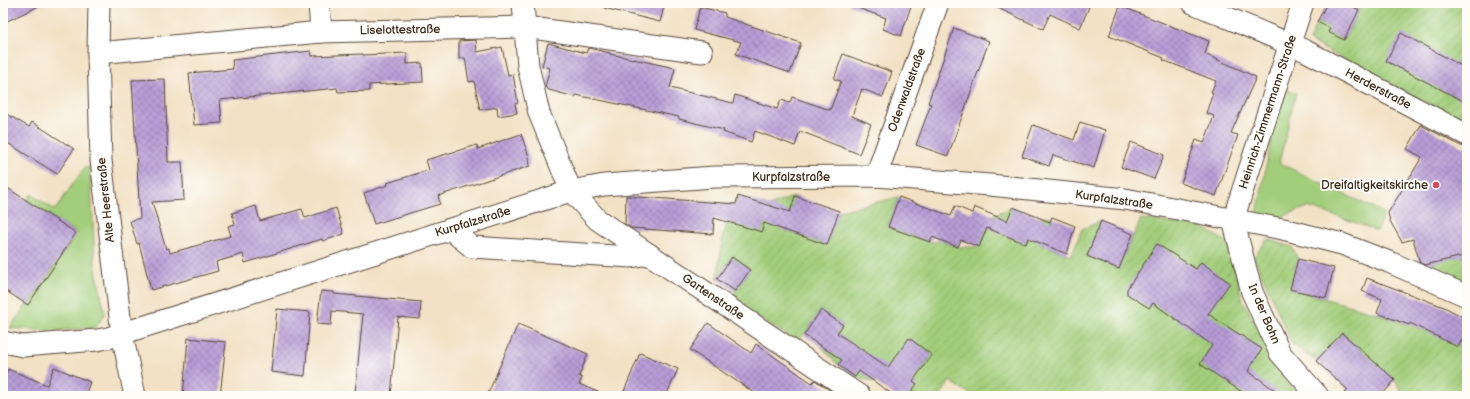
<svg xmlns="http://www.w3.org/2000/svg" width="1470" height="399" font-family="'Balsamiq Sans',sans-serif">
	<defs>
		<pattern id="garden-furrows" width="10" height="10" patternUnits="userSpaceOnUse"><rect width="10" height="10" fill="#a2cd7a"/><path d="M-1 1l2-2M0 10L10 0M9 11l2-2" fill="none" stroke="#8cb069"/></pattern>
		<pattern id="building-cross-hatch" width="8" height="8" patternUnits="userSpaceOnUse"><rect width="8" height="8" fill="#b79dd7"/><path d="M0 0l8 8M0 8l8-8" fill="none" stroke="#9680ae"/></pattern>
	</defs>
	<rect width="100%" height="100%" fill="#fdfcf7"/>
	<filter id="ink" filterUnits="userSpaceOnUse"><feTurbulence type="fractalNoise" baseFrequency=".025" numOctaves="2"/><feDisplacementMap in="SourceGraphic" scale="8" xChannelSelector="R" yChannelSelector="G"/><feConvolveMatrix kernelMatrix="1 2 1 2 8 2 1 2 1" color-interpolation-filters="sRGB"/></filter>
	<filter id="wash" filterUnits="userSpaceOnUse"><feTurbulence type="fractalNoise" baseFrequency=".012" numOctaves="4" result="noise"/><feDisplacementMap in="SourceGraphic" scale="16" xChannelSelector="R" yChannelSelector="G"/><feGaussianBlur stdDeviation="0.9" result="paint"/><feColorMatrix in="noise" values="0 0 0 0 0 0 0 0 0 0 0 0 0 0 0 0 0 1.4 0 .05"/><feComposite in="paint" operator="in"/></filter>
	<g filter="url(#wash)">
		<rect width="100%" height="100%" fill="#f2e1c4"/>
		<g fill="#a2cd7a" stroke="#6e7c4c">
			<path d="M1281 88 1296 93 1279 163 1384 213 1377 231 1351 221 1308 207 1286 215 1277 220 1257 214Z"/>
			<path d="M90 167 95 264 105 314 95 328 47 331 10 328 26 305 28 306 77 233 27 200 31 194 55 210 84 168Z"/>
		</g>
		<g fill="url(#garden-furrows)" stroke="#6e7c4c">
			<path d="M1358 3H1467V124L1309 41 1317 22 1330 28 1328 32 1344 40 1359 10Z"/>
			<path d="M738 196 762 231 769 206 795 196 783 230 827 245 839 211 899 197 888 227 930 242 941 241 958 247H979L993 215 1013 207 1026 244 1037 217H1052L1041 244 1071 256 1082 229 1101 221 1087 256 1118 269 1141 219 1202 227 1228 243 1243 301 1288 383 1299 396H973L950 381 940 396H908L917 384 913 381 932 355 909 338 877 383 855 377 870 355 853 344 838 365 822 347 829 336 834 339 843 325 821 310 804 335 796 341 729 300 750 270 732 257 717 279 723 235Z"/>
			<path d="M1267 239 1292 247 1298 259 1290 289 1377 313 1429 332 1458 346 1467 330V396H1403L1395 380 1342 333 1316 361 1292 344 1254 257Z"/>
			<path d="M1467 255V287L1431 272 1434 262Z"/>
		</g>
		<g id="blocks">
			<g fill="url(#building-cross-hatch)">
				<path d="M3 3H45L3 23Z"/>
				<path d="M605 3H665L660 22 604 8Z"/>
				<path d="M850 3H912L901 36 883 29 886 18 849 5Z"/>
				<path d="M987 3H1079L1089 7 1080 28 1050 14 1043 29Z"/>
				<path d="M1327 3H1346L1359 10 1344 40 1328 32 1330 28 1317 22Z"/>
				<path d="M1120 6 1209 41 1205 54 1256 77 1231 133 1238 135 1216 196 1181 183 1196 140 1204 143 1214 116 1206 113 1213 93 1211 92 1216 81 1163 60 1164 58 1109 36Z"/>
				<path d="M700 7 725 13V17L801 43 790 73 736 54 741 42 694 30Z"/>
				<path d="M954 28 989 41 948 156 916 145 931 104 928 103Z"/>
				<path d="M1401 33 1467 69V103L1386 61Z"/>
				<path d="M476 40 477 52 502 47 508 75 513 74 518 103 515 104 517 113 498 116 497 107 480 110 474 81 469 82 465 58 459 59V41Z"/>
				<path d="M548 43 586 53 588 48 593 49 610 53V54L675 68 670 88 733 103 735 95 777 109 781 100 790 103 792 97 830 110 841 81 834 79 843 54 892 72 883 97 862 89 852 116 871 124 859 154 800 131 795 146 755 131 751 142 723 132 724 130 679 119V117L576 95 575 97 549 90 545 87 550 68 542 66Z"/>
				<path d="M311 51 312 56 363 54V55L407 53V64L422 63 423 82 369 85V91L338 92 337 88 220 100 222 123 194 125 189 73 233 69 232 60Z"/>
				<path d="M165 79 168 162H182L184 200 152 202 166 249 169 248 170 253 231 236 228 226 235 224 232 213 256 206 260 221 302 209 305 218 336 208 344 234 323 241 322 239 245 263 243 254 216 262 218 271 151 290 139 243 137 244 130 221 140 218 132 80Z"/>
				<path d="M3 112 29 127 32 122 74 149 57 174 3 140Z"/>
				<path d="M1080 122 1105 130 1094 168 1053 155 1049 166 1022 156 1033 125 1074 140Z"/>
				<path d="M1421 125 1461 146 1467 147V255L1425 265 1420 263 1413 239 1402 242 1390 221 1388 213 1422 157 1407 149Z"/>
				<path d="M521 134 529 157 530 166 438 196 440 204 374 224 364 193 388 185 387 183 429 170 426 160 477 145 478 149Z"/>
				<path d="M1131 142 1164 155 1154 179 1121 167Z"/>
				<path d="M3 185 76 233 28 305 3 289Z"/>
				<path d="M626 196 736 204 738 196 790 212 795 196 839 211 827 245 764 223 762 232 714 218 713 234 631 228 625 224Z"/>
				<path d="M899 197 951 216 955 206 972 213 974 207 1007 221 1013 207 1050 222 1052 217 1075 226 1067 254 1028 238 1026 244 987 228 979 247 961 240 958 247 932 237 930 242 888 227Z"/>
				<path d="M1101 221 1133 234 1119 269 1087 256Z"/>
				<path d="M1157 244 1196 269 1201 262 1230 283 1208 314 1262 349 1248 371 1283 396H1248L1200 364 1212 345 1153 303 1149 308 1127 294V289Z"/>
				<path d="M732 257 750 270 735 291 717 279Z"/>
				<path d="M1298 259 1334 268 1326 298 1290 289Z"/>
				<path d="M1367 278 1444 307 1467 319V330L1458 347 1410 323 1409 325 1377 313 1382 299 1362 291Z"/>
				<path d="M321 291 334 292V294L421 302 420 319 398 317 391 396 355 393 363 314 332 311 331 325 317 324Z"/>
				<path d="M277 309 310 312 305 376 271 372Z"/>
				<path d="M821 310 843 325 837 333 888 367 909 338 932 355 913 381 917 384 908 396H895L859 371 855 377 838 365 842 360 804 335Z"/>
				<path d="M708 323 751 353 756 344 812 383 815 380 838 396H759L690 350Z"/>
				<path d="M518 324 588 354 579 376 582 378 579 384 607 396H487Z"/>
				<path d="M1342 333 1395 380 1381 396H1342L1348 390 1316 361Z"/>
				<path d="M188 338 226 342 220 396H183Z"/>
				<path d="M640 353 678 369 666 396H622Z"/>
				<path d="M54 367 90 382 85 396H3V380L8 369 47 385Z"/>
			</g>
		</g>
	</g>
	<g filter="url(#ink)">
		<use href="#blocks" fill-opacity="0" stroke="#564537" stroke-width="1"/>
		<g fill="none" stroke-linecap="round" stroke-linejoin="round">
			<defs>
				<g id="minor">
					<path d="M99 3 98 53 101 160 122 334 135 396"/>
					<path d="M319 3 321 32"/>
					<path d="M523 3 528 66 539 113 571 191 598 220 860 396"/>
					<path d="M1193 3 1306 51 1467 135"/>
					<path d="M1303 3 1233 220 1252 292 1280 353 1318 396"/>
					<path d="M98 53 321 32 525 27 702 52"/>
					<path d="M876 176 938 3"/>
					<path d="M450 229 472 247 631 257 649 254"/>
					<path d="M3 342 23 346 97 340 108 338 571 191 604 185 714 177 876 176 990 185 1125 199 1283 229 1342 244 1389 262 1467 296"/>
				</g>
			</defs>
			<use href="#minor" stroke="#564537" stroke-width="23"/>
			<use href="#minor" stroke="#fff" stroke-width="21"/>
		</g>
	</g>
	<circle fill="#d1495b" stroke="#fdfcf7" stroke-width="1.5" cx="1436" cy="185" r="4"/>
	<g text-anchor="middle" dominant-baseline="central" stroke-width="4" stroke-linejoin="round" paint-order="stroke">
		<g font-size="12" fill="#3b2a1e" stroke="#fdfcf7">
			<text transform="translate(400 30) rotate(-1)">Liselottestraße</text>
			<text transform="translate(1378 89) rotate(28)">Herderstraße</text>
			<text transform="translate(907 90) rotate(-70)">Odenwaldstraße</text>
			<text transform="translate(1268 112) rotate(-72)">Heinrich-Zimmermann-Straße</text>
			<text x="791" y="177">Kurpfalzstraße</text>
			<text transform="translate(106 200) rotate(-96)">Alte Heerstraße</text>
			<text transform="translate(1114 200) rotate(8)">Kurpfalzstraße</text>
			<text transform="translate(473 222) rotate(-17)">Kurpfalzstraße</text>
			<text transform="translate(713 297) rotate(34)">Gartenstraße</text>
			<text transform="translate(1264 314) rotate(67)">In der Bohn</text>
		</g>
		<g font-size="12" fill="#3b2a1e" stroke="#fdfcf7" text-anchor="end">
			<text x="1428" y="185">Dreifaltigkeitskirche</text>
		</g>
	</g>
	<rect width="1470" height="399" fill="none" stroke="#fdfcf7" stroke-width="16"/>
</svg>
